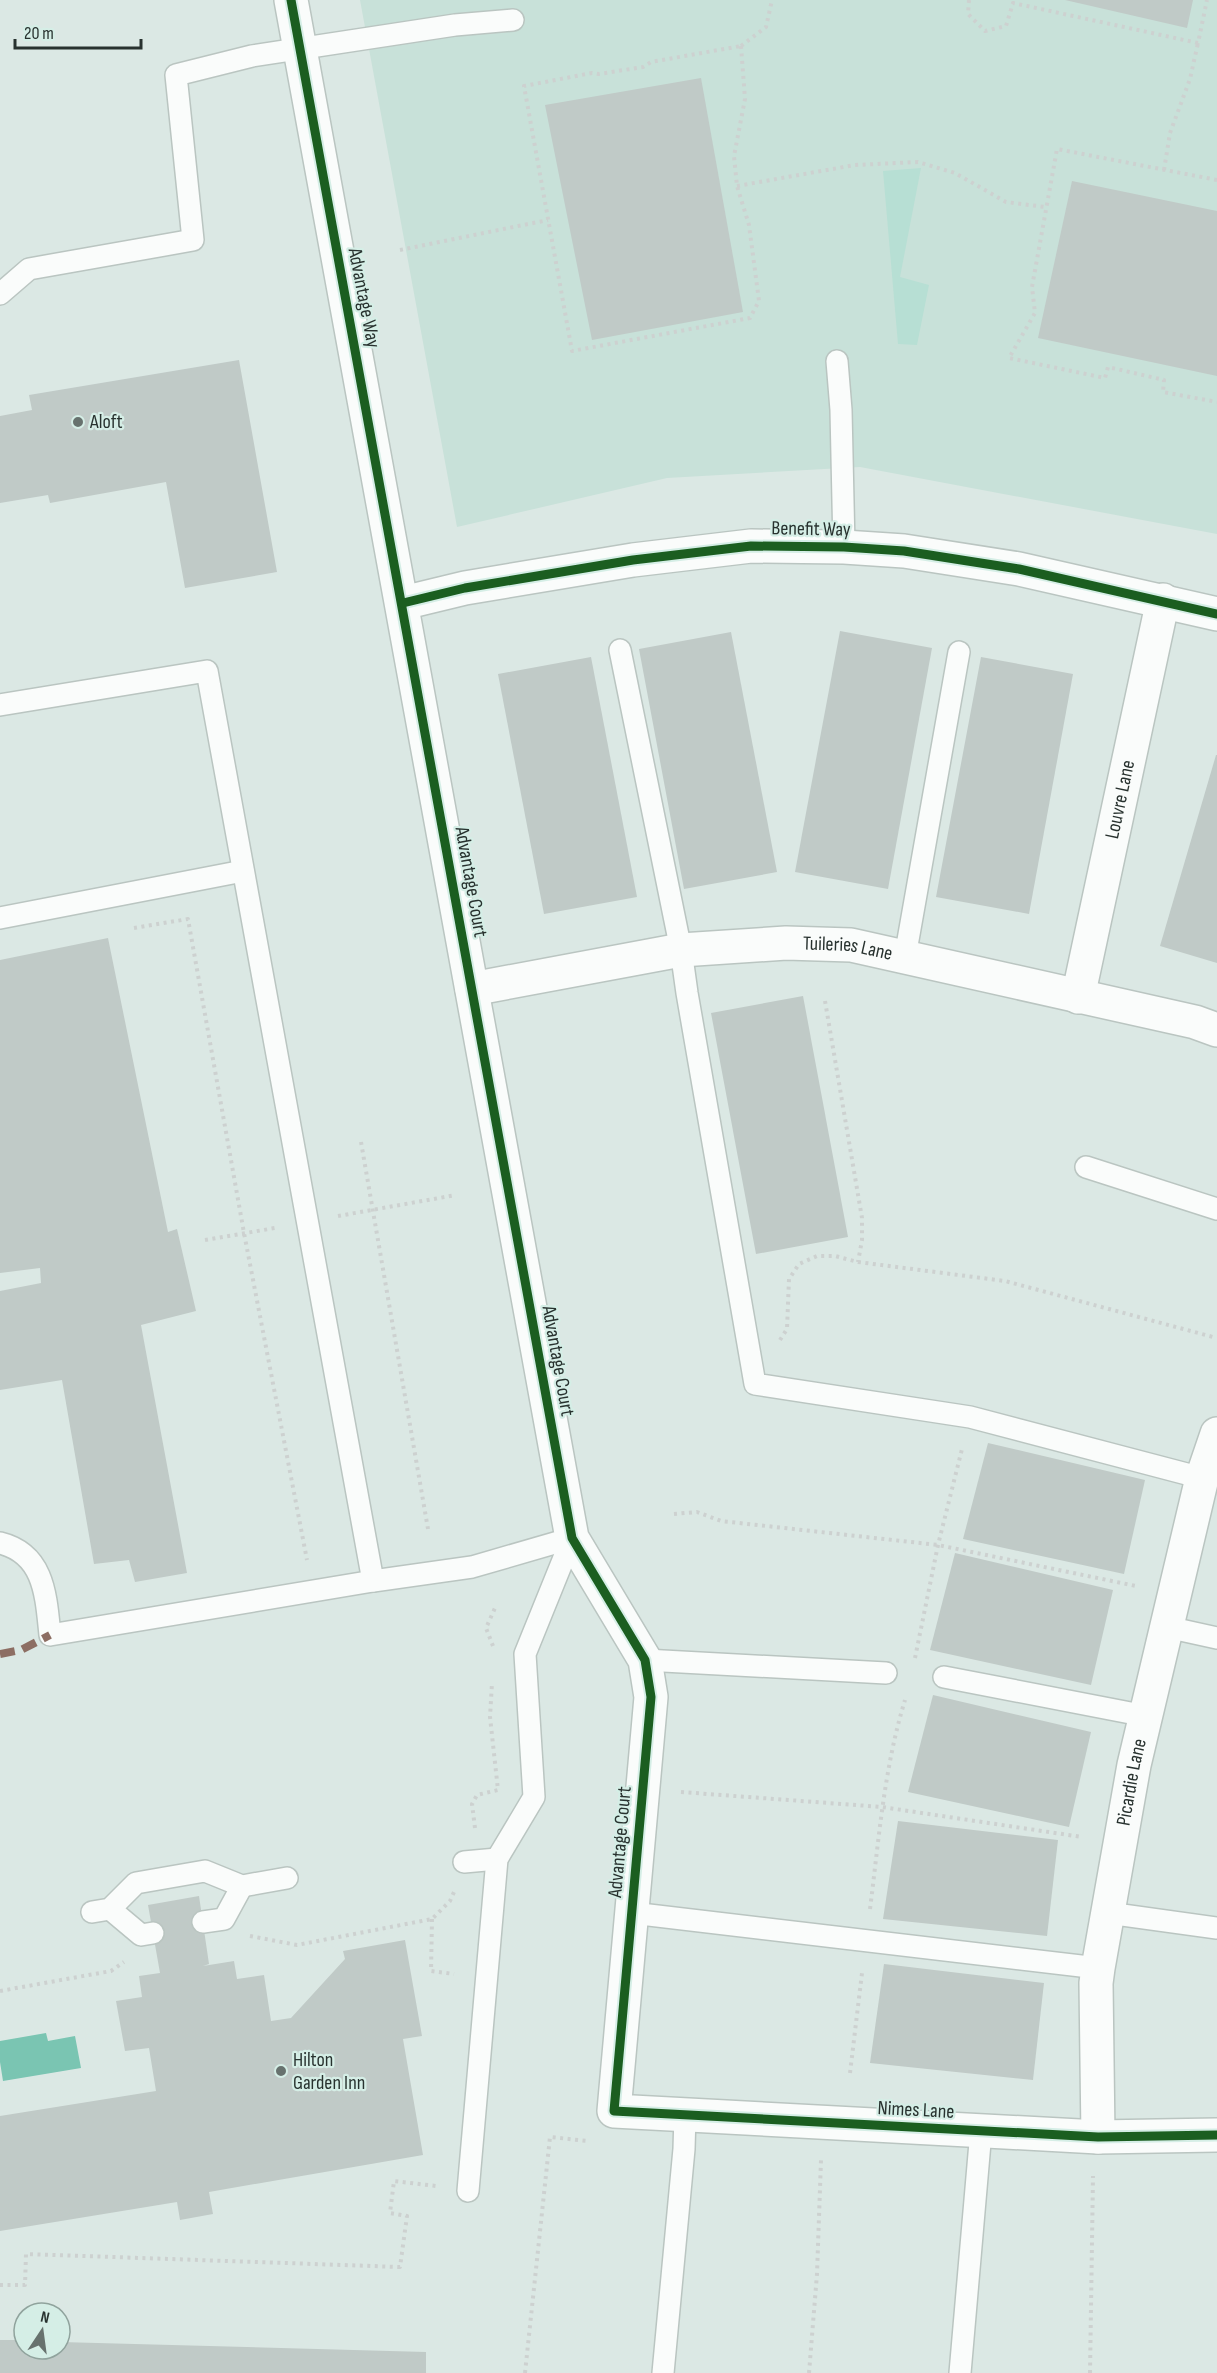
<svg xmlns="http://www.w3.org/2000/svg" width="1217" height="2373" font-family="'Sofia Sans Condensed',sans-serif">
	<rect width="100%" height="100%" fill="#dbe8e4"/>
	<path fill="#c8e1d9" d="M360 0H1217V534L860 467 667 478 457 527Z"/>
	<path fill="#b7dfd4" d="M921 168 900 277 929 285 917 345 898 344 883 171Z"/>
	<path fill="#7ac5b2" d="M46 2033 48 2041 75 2036 81 2068 3 2081 0 2062V2041Z"/>
	<g fill="#c0cac7">
		<path d="M1065 0H1193L1187 28Z"/>
		<path d="M701 78 743 312 592 340 545 105Z"/>
		<path d="M1072 181 1217 211V376L1038 338Z"/>
		<path d="M239 360 277 572 185 588 166 482 50 503 48 495 0 503V416L32 410 29 395Z"/>
		<path d="M840 631 932 648 888 889 795 872Z"/>
		<path d="M731 632 777 872 684 889 639 649Z"/>
		<path d="M591 657 637 897 544 914 498 674Z"/>
		<path d="M981 657 1073 674 1029 914 936 897Z"/>
		<path d="M1216 755H1217V963L1160 946Z"/>
		<path d="M108 938 168 1232 177 1229 196 1311 141 1325 187 1573 135 1582 129 1560 94 1564 62 1380 0 1390V1291L41 1283 40 1268 0 1273V960Z"/>
		<path d="M803 996 848 1237 756 1254 711 1013Z"/>
		<path d="M988 1443 1145 1480 1124 1574 963 1539Z"/>
		<path d="M955 1553 1113 1590 1091 1685 930 1650Z"/>
		<path d="M933 1695 1091 1732 1069 1827 908 1792Z"/>
		<path d="M898 1821 1058 1840 1047 1936 883 1919Z"/>
		<path d="M199 1896 209 1964 203 1966 234 1961 237 1979 264 1975 271 2021 291 2018 345 1959 343 1951 405 1940 422 2036 403 2039 423 2155 209 2192 213 2214 180 2220 177 2202 0 2231V2116L156 2091 149 2048 125 2051 116 2001 142 1997 139 1976 160 1973 148 1905Z"/>
		<path d="M884 1964 1044 1983 1033 2080 870 2063Z"/>
		<path d="M0 2340H24V2349H60V2342L426 2352V2373H0Z"/>
	</g>
	<g fill="none" stroke-linecap="round" stroke-linejoin="round">
		<defs>
			<g id="service">
				<path d="M0 294 29 269 193 240 176 75 252 56 455 25 513 20"/>
				<path d="M837 361 841 410 844 547"/>
				<path d="M620 650 681 950 687 993 755 1384 970 1417 1202 1478"/>
				<path d="M0 705 207 671 373 1581"/>
				<path d="M0 918 243 871"/>
				<path d="M905 957 959 652"/>
				<path d="M1086 1167 1217 1209"/>
				<path d="M0 1543C45 1554 46 1597 50 1635L373 1581 472 1567 572 1538"/>
				<path d="M1167 1627 1217 1638"/>
				<path d="M645 1660 886 1673"/>
				<path d="M944 1677 1146 1716"/>
				<path d="M464 1862 497 1859"/>
				<path d="M110 1909 141 1935 153 1933"/>
				<path d="M92 1912 110 1909 136 1883 205 1871 242 1886 287 1878"/>
				<path d="M632 1913 1098 1968"/>
				<path d="M1108 1913 1217 1928"/>
				<path d="M203 1922 224 1919 242 1886"/>
				<path d="M468 2191 497 1859 534 1797 525 1654 572 1538"/>
				<path d="M663 2373 684 2149 685 2115"/>
				<path d="M960 2373 981 2131"/>
			</g>
			<g id="minor">
				<path d="M291 0 572 1538 645 1660 651 1697 614 2111 1098 2137 1217 2135"/>
				<path d="M403 603 465 588 633 560 751 546 844 547 904 551 1019 569 1217 614"/>
				<path id="s1" d="M472 989 681 950 786 943 851 945 1195 1022 1217 1030"/>
				<path id="s2" d="M1078 997 1163 600"/>
				<path id="s3" d="M1098 2137 1096 1983 1098 1968 1134 1765 1202 1478 1217 1434"/>
			</g>
		</defs>
		<use href="#service" stroke="#bac5c1" stroke-width="24"/>
		<use href="#minor" stroke="#bac5c1" stroke-width="36"/>
		<g stroke="#cdd1d0" stroke-width="4" stroke-dasharray="3 4.5" stroke-linecap="butt">
			<path d="M969 0 968 14 985 31 1006 26 1013 3 1198 43 1207 0"/>
			<path d="M741 46 745 99 734 156 737 186 749 225 759 301 750 318 572 351 524 86 592 73 599 74 643 67 651 62Z"/>
			<path d="M741 46 766 27 772 0"/>
			<path d="M1164 170 1170 133 1190 79 1198 43"/>
			<path d="M1217 180 1057 149 1032 287 1035 313 1009 358 1105 378 1108 367 1164 380 1163 392 1217 402"/>
			<path d="M737 186 855 165 918 162 955 173 1006 202 1045 207"/>
			<path d="M400 250 548 220"/>
			<path d="M134 928 188 919 244 1233 307 1560"/>
			<path d="M825 1001 862 1218V1240L858 1262"/>
			<path d="M361 1142 428 1529"/>
			<path d="M338 1216 456 1195"/>
			<path d="M205 1240 275 1228"/>
			<path d="M780 1340 787 1329 789 1279 799 1264 817 1256H835L858 1262 1005 1281 1213 1337"/>
			<path d="M674 1514 697 1512 721 1521 938 1545 1136 1586"/>
			<path d="M493 1646 486 1628 495 1608"/>
			<path d="M915 1658 938 1545 962 1449"/>
			<path d="M681 1792 882 1807 1082 1837"/>
			<path d="M475 1828 472 1804 477 1795 498 1790 490 1717 492 1683"/>
			<path d="M870 1909C879 1839 884 1768 905 1700"/>
			<path d="M432 1919 431 1971 454 1974"/>
			<path d="M250 1936 297 1945 432 1919 450 1901 454 1892"/>
			<path d="M0 1991 111 1971 124 1962"/>
			<path d="M850 2073 862 1973"/>
			<path d="M0 2285H25L26 2254 400 2267 407 2216 390 2213 394 2181 436 2186"/>
			<path d="M525 2373 550 2137 588 2141"/>
			<path d="M809 2373 817 2274 821 2160"/>
			<path d="M1090 2373 1093 2176"/>
		</g>
		<use href="#service" stroke="#fafcfb" stroke-width="21"/>
		<use href="#minor" stroke="#fafcfb" stroke-width="33"/>
		<path stroke="#8d6e63" stroke-width="8" stroke-dasharray="15 8" stroke-linecap="butt" d="M0 1654 21 1650 50 1635"/>
		<defs>
			<g id="cycleway">
				<path d="M291 0 572 1538 645 1660 651 1697 614 2111 1098 2137 1217 2135"/>
				<path d="M403 603 465 588 633 560 751 546 844 547 904 551 1019 569 1217 614"/>
			</g>
		</defs>
		<use href="#cycleway" stroke="#d5eee6" stroke-width="13"/>
		<use href="#cycleway" stroke="#1b5e20" stroke-width="9"/>
	</g>
	<g fill="#67726e" stroke="#d5eee6" stroke-width="2">
		<circle cx="78" cy="422" r="6"/>
		<circle cx="281" cy="2071" r="6"/>
	</g>
	<g text-anchor="middle" dominant-baseline="central" stroke-width="4.5" stroke-linejoin="round" paint-order="stroke">
		<g font-size="20" fill="#28322f" stroke="#d5eee6">
			<text transform="translate(364 298) rotate(79)">Advantage Way</text>
			<text transform="translate(811 529) rotate(1)">Benefit Way</text>
			<text stroke="none"><textPath href="#s2" startOffset="202">Louvre Lane</textPath></text>
			<text transform="translate(471 882) rotate(80)">Advantage Court</text>
			<text stroke="none"><textPath href="#s1" startOffset="380">Tuileries Lane</textPath></text>
			<text transform="translate(558 1361) rotate(80)">Advantage Court</text>
			<text stroke="none"><textPath href="#s3" startOffset="358">Picardie Lane</textPath></text>
			<text transform="translate(620 1842) rotate(-85)">Advantage Court</text>
			<text transform="translate(916 2110) rotate(3)">Nimes Lane</text>
		</g>
		<g font-size="20" fill="#28322f" stroke="#d5eee6" text-anchor="start">
			<text x="90" y="422">Aloft</text>
			<text x="293" y="2060">Hilton<tspan x="293" dy="23">Garden Inn</tspan></text>
		</g>
	</g>
	<g transform="translate(42 2331) rotate(13)"><circle r="28" fill="#d5eee6" stroke="#90a39d" stroke-width="1.5"/>
	<path d="M0-4.5L10 22L0 15L-10 22Z" fill="#67726e"/>
	<text y="-9" font-size="16" font-weight="bold" text-anchor="middle" fill="#28322f">N</text>
	</g>
	<path d="M15 39v9h126v-9" fill="none" stroke="#28322f" stroke-width="3"/>
	<text x="24" y="39" font-size="18" fill="#28322f" stroke="#d5eee6" stroke-width="4.5" paint-order="stroke">20 m</text>
</svg>
